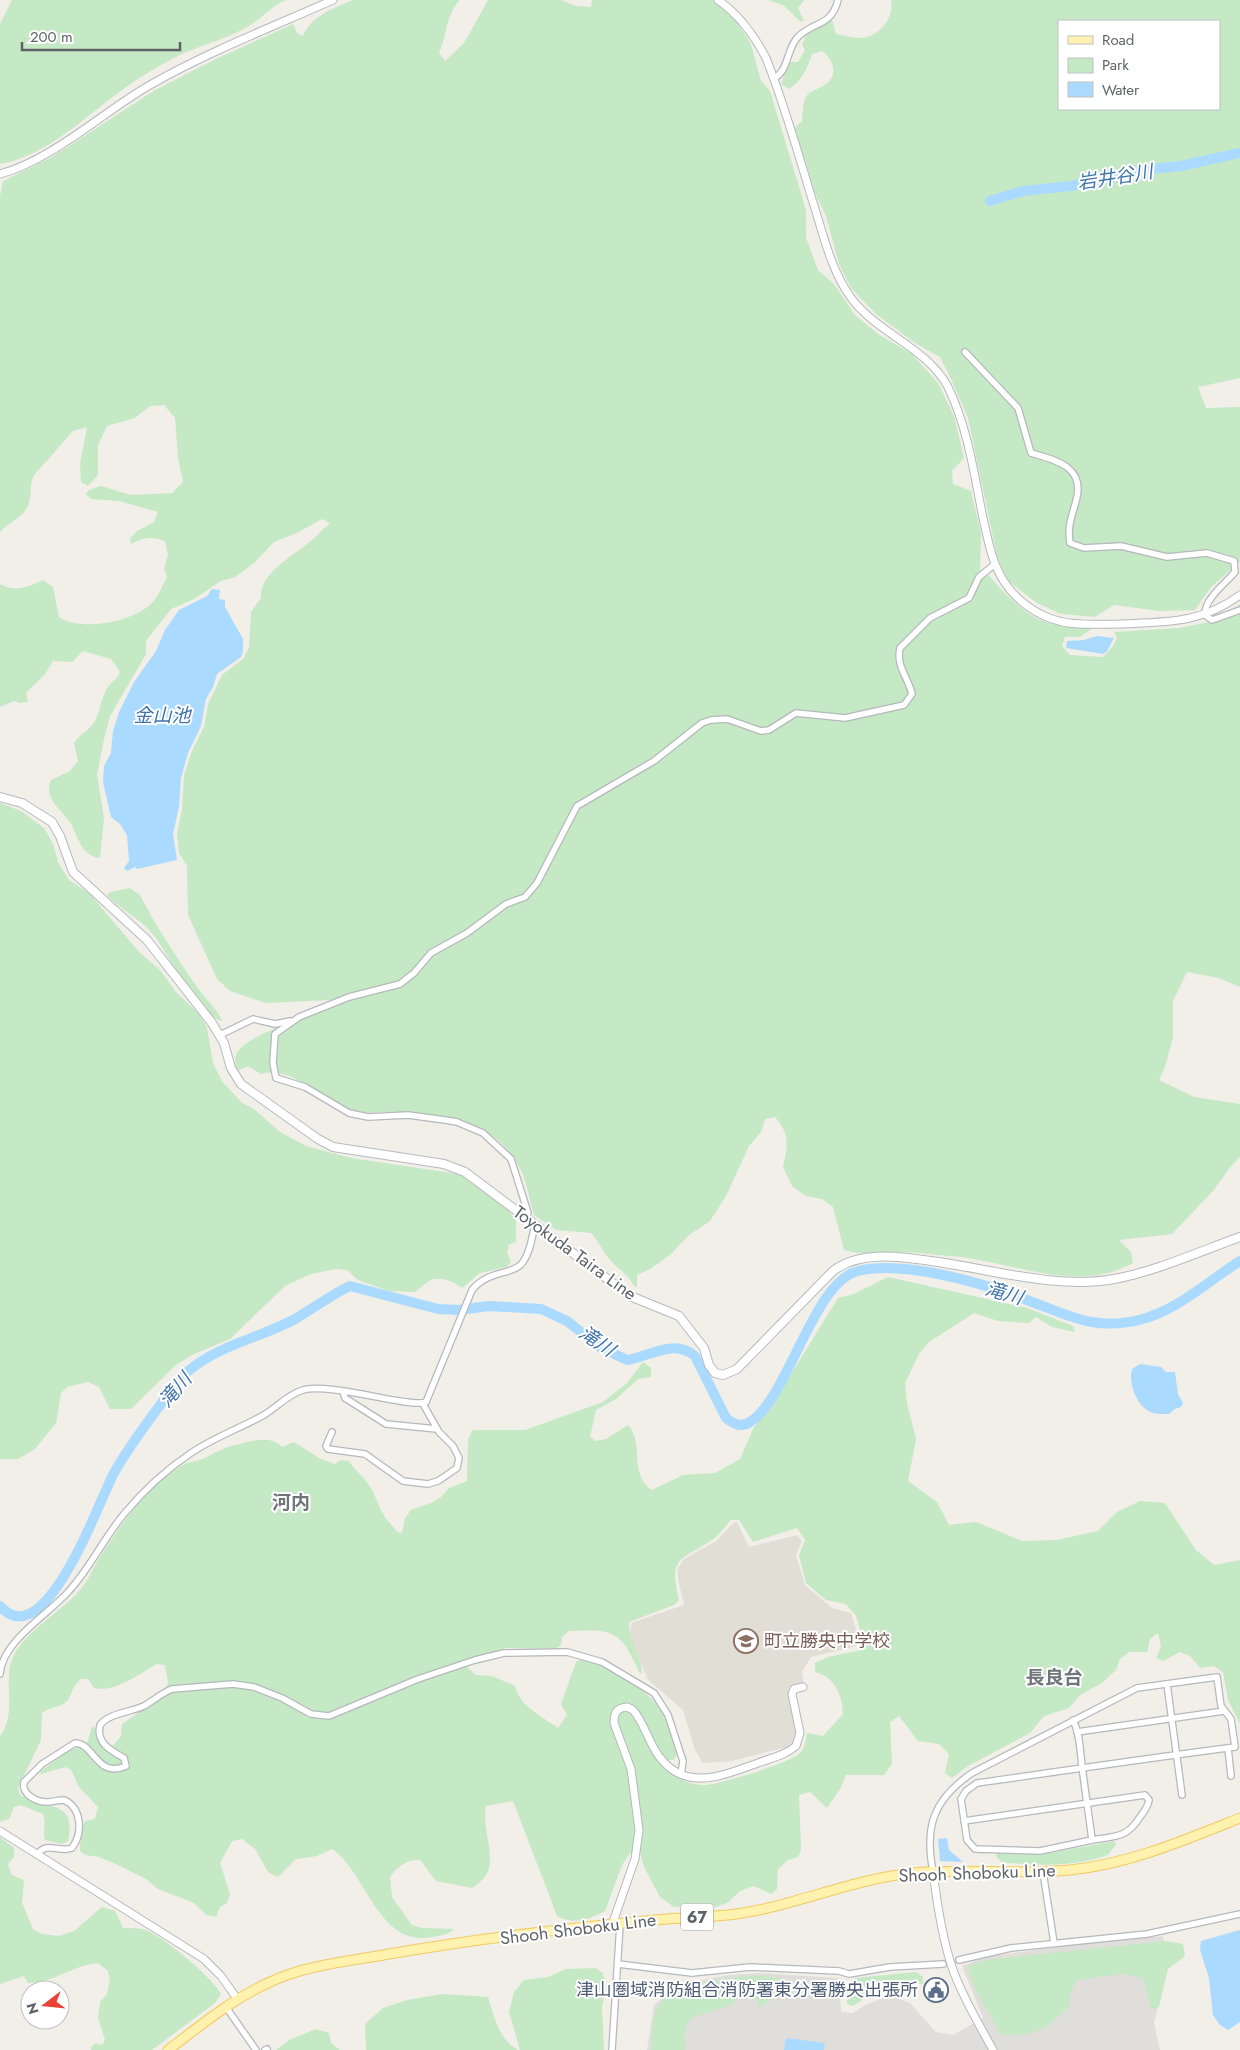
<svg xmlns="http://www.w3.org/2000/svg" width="1240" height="2050" font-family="Jost,'Noto Sans JP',sans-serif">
	<rect width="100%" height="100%" fill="#f1efe8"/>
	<path fill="#e0deda" d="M1163 1936 1168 1966 1154 2023 1160 2050H647L654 2005 668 1993 690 1982 730 1975 760 1973 839 1978 841 2012 853 2013 867 2004 883 1998H897L910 2003 936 2032 953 2035 983 2018 962 1966 985 1957 1078 1944Z"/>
	<path fill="#e1ded6" d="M734 1522H737L749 1547 797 1535 802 1541 796 1555 805 1585 832 1608 851 1613 861 1645 811 1657 802 1672 804 1684 788 1688 797 1725V1739L791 1746 732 1761 703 1763 695 1750 683 1710 648 1680 630 1637 631 1623 684 1605 678 1579V1568L684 1559 716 1541Z"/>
	<g fill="#c5e8c5" fill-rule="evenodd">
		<path d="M12 0H286C272 6 264 16 252 24 230 38 205 44 182 54 165 62 147 73 132 83 90 111 51 155 0 164V24Z"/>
		<path d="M353 0H460C445 16 448 33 439 53L445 61 464 43 488 0H561L576 6 591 7 592 0H713L734 18 751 44 761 81 770 91 806 210V238L818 270 834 284 855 315 878 334 912 354 938 383 954 416 964 458 952 471 953 484 971 491 981 533 980 570C992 576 995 584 1005 593 1036 624 1048 625 1091 629L1080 637H1065L1062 646 1070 655 1103 657 1113 646 1117 638 1114 632 1179 628 1219 620 1240 604V987L1219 978 1187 972 1173 1001V1037L1165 1067 1159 1080 1194 1097 1240 1104V1157L1231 1166 1213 1191 1172 1234 1119 1240 1131 1252 1133 1263C1076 1295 1009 1260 950 1256 934 1255 917 1252 901 1252 882 1253 863 1256 844 1250L833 1207 822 1199 806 1196 792 1186 783 1167C788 1147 790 1133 775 1117L765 1119 761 1132 749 1146 726 1196 710 1221 689 1235 670 1255 650 1269 637 1275V1287L634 1286C625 1270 615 1268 607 1256 601 1248 598 1240 591 1233L556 1230 534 1215C530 1202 528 1188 523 1175 501 1122 450 1115 399 1112 383 1111 366 1115 350 1111 321 1102 294 1065 261 1074L248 1066 237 1071C236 1067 235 1063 235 1059 237 1036 305 1019 324 1010L330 1000 266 1003 230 991 217 979 188 915 187 866 179 853 177 834 182 809 184 775 192 751 204 727 208 704 222 675 243 659 249 648 251 612 261 598C259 574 291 557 307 544 315 538 322 530 330 523L322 519 297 533 274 542 254 563 235 577 221 581 194 599 171 609 146 641V654L110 716 104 739 97 775 104 818 100 858C81 856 78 837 71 824 62 809 43 800 51 780L70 771 78 761 74 743C79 735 87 732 93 724 101 713 100 698 108 687 112 681 117 680 120 672L111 659 83 651 72 662 53 661 45 674 26 693 28 702 20 703 14 701 0 707V584C16 593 28 587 43 580L53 587 59 617C80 632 132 622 151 604 158 597 163 585 167 577L164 569 168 555 165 541C152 536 143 537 131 544L130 539 137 531 154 522 158 512 119 501 91 499 86 494 89 490 101 486 131 495 172 493 183 482 178 458 175 418 164 405 150 406 135 418 107 426 98 445V475L88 486 81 482 80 464 87 427 73 431 34 475C29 485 32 493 29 503 25 517 9 522 0 532V196L3 181 52 157 155 90 216 59 293 24 297 33 303 36C311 16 334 8 353 0Z"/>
		<path d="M767 0H804L798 8 804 21H800L783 5Z"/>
		<path d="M891 0H1240V378L1198 387 1206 408 1240 407V562L1211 587 1195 610 1160 611 1114 605 1095 617 1061 614 1037 603 1008 581 997 556 968 418 951 379 940 357 915 343 876 314 851 288 839 264 826 216 815 193 795 128 802 121C803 113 802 101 808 94 813 90 821 88 826 84 839 74 833 59 822 51L812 54C807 68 802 81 789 89L781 84 789 62H798L805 50 802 45 806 35 832 20 836 34C843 35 852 38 860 38 878 38 895 18 891 0ZM1059 21H1219V109H1059Z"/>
		<path d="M0 803 21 811 44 828 53 844 58 862 69 880 90 894 139 952 160 970 176 992 198 1013 207 1027 213 1063 222 1081 241 1102 255 1110 280 1132 306 1146 351 1158 458 1174 482 1188 510 1212 516 1221V1242L509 1244 507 1253 511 1262 507 1267 480 1273 462 1288C455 1282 440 1276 431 1280 426 1282 420 1289 415 1292L389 1291 358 1280 347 1270 336 1269 311 1274 285 1286 230 1339 194 1354 176 1365 131 1409H110L99 1387 88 1382 67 1387 61 1393 56 1423 35 1449 18 1459H0Z"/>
		<path d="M130 888 140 895C156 926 175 955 195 984 201 994 220 1012 222 1021 197 1014 171 959 156 938 142 919 122 911 107 895L111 892Z"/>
		<path d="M888 1277 1027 1308 1073 1326 1075 1332 1052 1327 1036 1317 1029 1323 998 1321 974 1313 929 1342 919 1354 905 1383 907 1403 916 1439 908 1481 937 1502 949 1525 976 1522 1022 1541 1057 1540 1098 1531 1117 1512 1140 1501 1165 1503 1196 1550 1214 1565 1240 1560V1724L1228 1700 1223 1672 1214 1666 1200 1668 1190 1656 1180 1652 1163 1661 1156 1658 1161 1646 1158 1633 1150 1639 1147 1652H1129L1120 1659 1116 1670 1102 1683 1080 1695 1069 1708 1044 1716 1030 1733 968 1766 952 1778 945 1773 949 1754 939 1744 918 1741 899 1716 890 1722 892 1764 884 1775H846L840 1789 827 1808 810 1792 799 1795 801 1850 798 1857 788 1860 778 1869 777 1889 771 1894 754 1886 740 1891 727 1903 716 1907H674L660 1897 644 1867 640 1853H630L622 1865 605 1911C588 1920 574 1925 557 1916L513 1801 486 1806C481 1827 497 1858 486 1875 483 1880 476 1885 472 1888L436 1881 420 1860C408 1858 396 1868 390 1877L392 1897 412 1925 422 1928 454 1929C448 1935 441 1935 433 1937 378 1948 368 1874 332 1849L317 1856 296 1859 278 1877 268 1872 255 1849 242 1839 232 1841 220 1863 230 1894 227 1903 220 1907 216 1917 206 1915 194 1903 158 1889 146 1879 118 1865 99 1857 85 1855 80 1851 81 1830 85 1821 95 1819 98 1807 79 1787 71 1770 65 1767 41 1774 40 1772 68 1751 87 1744 92 1726 95 1728 97 1738 102 1745H114L121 1736 122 1724 160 1698 168 1683 165 1665 157 1664C139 1674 115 1693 94 1688L88 1679H81C72 1687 73 1691 68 1700 62 1708 49 1707 42 1713L41 1740 18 1788 20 1795C48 1811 77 1799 68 1841L62 1844 45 1840C42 1830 47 1823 43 1814L21 1805 14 1807 9 1819 0 1822V1736C19 1711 0 1679 15 1653 29 1629 62 1611 80 1590 90 1578 95 1563 104 1551 123 1521 154 1479 187 1463 193 1461 199 1461 205 1458 216 1452 227 1446 240 1444 254 1440 271 1436 282 1447L294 1442 319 1458 335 1464 341 1460 349 1461C354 1470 361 1474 367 1482 375 1493 378 1506 385 1517 388 1523 394 1526 397 1532L402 1533 405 1518 411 1510 431 1503 440 1498 449 1488 467 1481 468 1439 473 1430H525L603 1402 627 1383 643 1362 651 1368V1377L638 1379 616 1399 596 1410 590 1437 596 1441 606 1439 628 1425C645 1443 628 1474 652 1490L683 1475 715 1473 740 1459 754 1427 772 1405 838 1298 854 1294ZM731 1520H739L753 1542 797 1528 805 1540 799 1555 806 1583 826 1600 846 1604 856 1616 866 1649 828 1657 815 1663V1672C835 1677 842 1694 843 1714L823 1736 807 1733C806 1741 805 1748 799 1754 789 1763 716 1786 703 1785 687 1784 676 1778 664 1768L667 1760H673L676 1757V1752C672 1738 669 1723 661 1711 645 1686 609 1664 580 1659L576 1662 561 1704 567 1715 558 1728C542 1716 519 1706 515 1686L492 1676 476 1675 468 1668V1660L506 1648 555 1649 561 1645 562 1637 569 1631C613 1629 621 1630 639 1672L642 1674C642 1655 629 1645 629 1622L674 1605 679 1600C668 1555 681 1561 712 1540 720 1535 725 1526 731 1520Z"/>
		<path d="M0 1837 14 1848V1857L8 1864 12 1875 24 1880 22 1903 33 1929 42 1934 59 1936 74 1931 102 1907 115 1911 123 1928C129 1928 137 1928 143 1929 162 1935 212 1977 221 1994L215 2003 152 2050H91V2047L96 2043 102 2045 105 2040 98 2018 100 2002 107 1994 110 1981 108 1971 98 1963C73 1965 53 1983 28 1983L24 1976 0 1984Z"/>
		<path d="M1114 1841 1116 1844 1108 1855C1073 1867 1037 1866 1001 1862L996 1856 997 1853 1027 1855 1051 1853Z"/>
		<path d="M1166 1941 1183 1944 1185 1956 1168 1969 1159 2007 1151 2009 1143 1978 1124 1974 1077 1980 1070 1993 1069 2007C1045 2030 1035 2036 1001 2035L976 1991 967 1967 986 1960Z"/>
		<path d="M595 1968 603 1973 606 1987 602 2007 604 2050H520L509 2012 514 1992 524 1980 548 1977 566 1969Z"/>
		<path d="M916 1972 923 1977V1984L901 1982 881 1988 853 2006 847 2004V1986L855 1978Z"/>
		<path d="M755 1975 785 1979 775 1997 760 2007 755 1996H741L730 2005 691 2018 687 2024 684 2039 685 2050H651C652 2037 651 2015 660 2004 678 1981 728 1979 755 1975Z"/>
		<path d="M442 1994 488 1997C494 2016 499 2040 518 2050H366L365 2024 383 2008 407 2000Z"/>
		<path d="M316 2029 329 2033 331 2043 340 2050H276L289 2040Z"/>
	</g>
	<g fill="#aadaff">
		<path d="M212 589 220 590 219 599 225 600V607L243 639V651L241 657 217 674 213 687 206 699 201 726 188 753 181 778 179 807 173 834 177 860 137 869 135 867 127 871 124 868 129 861 127 835 120 824 111 817 103 782 104 766 111 753 113 731 119 712 134 682 156 651 165 630 179 610 207 596Z"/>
		<path d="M1097 636 1114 638 1107 651 1103 654 1066 648 1067 641 1084 640Z"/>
		<path d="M1140 1364 1161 1367 1166 1372H1175L1178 1394 1183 1403 1181 1407 1175 1409 1169 1414C1164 1414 1157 1414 1153 1413 1137 1408 1128 1383 1132 1369Z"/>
		<path d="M947 1838 949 1850 963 1862 940 1861 938 1839Z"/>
		<path d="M1240 1930V2022L1228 2030 1220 2025 1213 2015 1209 1978 1200 1950 1201 1941Z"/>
		<path d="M786 2038 825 2043 824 2050H784Z"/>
	</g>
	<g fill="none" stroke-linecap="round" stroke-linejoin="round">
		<g stroke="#aadaff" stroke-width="10">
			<path d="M990 201 1023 191 1071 186 1151 169 1181 166 1240 153"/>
			<path d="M0 1606C45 1658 100 1498 114 1473 128 1448 144 1427 161 1404 169 1393 177 1382 187 1372 218 1345 260 1338 295 1319 314 1308 331 1295 350 1286L438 1309 459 1310 489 1306 541 1309 567 1321 600 1347 627 1360C649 1357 673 1338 695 1356L726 1418C733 1424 741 1428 750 1422 789 1397 813 1282 858 1271 904 1260 983 1283 1027 1300 1068 1315 1093 1331 1139 1320 1177 1311 1208 1281 1240 1261"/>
		</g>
		<defs>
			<g id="minor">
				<path d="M774 78C788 72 787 49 797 38 812 21 831 28 838 0"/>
				<path d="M965 352 1018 408 1031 453C1056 460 1086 467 1076 501 1072 516 1067 527 1070 543L1084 548 1121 546 1167 557 1207 553 1234 561 1235 572C1226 583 1204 599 1205 615L1212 620 1240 610"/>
				<path d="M220 1035 253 1019 275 1024 290 1021"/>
				<path d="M526 1217 528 1213 511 1159 483 1133 457 1122 445 1120 408 1115 368 1117 349 1113 305 1087 276 1078 273 1063 275 1034 299 1017 349 997 400 984 414 973 431 953 467 933 506 904 525 897 537 883 577 806 654 761 702 723 711 720 727 719 761 731 769 730 796 713 845 718 904 705 912 694C908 677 896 667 900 648L930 618 969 598 979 577 995 564"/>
				<path d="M343 1392 345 1398 386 1424 437 1429"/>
				<path d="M332 1432 326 1446 328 1449 365 1454 403 1481 428 1484 438 1481 457 1468 459 1458 453 1446 439 1432 423 1404"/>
				<path d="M0 1674C2 1641 49 1614 69 1591 90 1568 104 1538 124 1514 143 1491 167 1469 191 1453 213 1438 238 1429 262 1416 275 1409 288 1394 303 1390 329 1382 414 1409 426 1402L472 1290C489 1269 513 1276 523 1262 531 1251 532 1236 535 1224"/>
				<path d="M1167 1684 1182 1795"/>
				<path d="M1077 1732 1224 1711"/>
				<path d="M1228 1748 1231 1776"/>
				<path d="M964 1821 1145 1795 1149 1800C1148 1807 1144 1812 1140 1817 1127 1838 1116 1836 1092 1840"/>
				<path d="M38 1854C46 1841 60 1853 72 1848 83 1833 82 1808 64 1800 58 1800 52 1802 47 1802 36 1802 21 1794 24 1782L42 1764 75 1743C94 1743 97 1779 126 1766L124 1758C110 1750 96 1743 100 1725 109 1713 131 1712 144 1706 154 1700 162 1693 172 1689L233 1684 254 1687 282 1698 311 1714 329 1716 418 1679 475 1660 504 1653 567 1652 602 1662 654 1693 668 1715 683 1761 681 1775"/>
				<path d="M933 1871C924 1826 934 1799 972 1773L1137 1688 1217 1677 1221 1706 1231 1719 1235 1747C1149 1758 1063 1771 977 1783L966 1791 961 1799 967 1840 975 1849 1040 1851 1092 1840C1089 1815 1085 1791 1082 1766 1080 1751 1080 1733 1073 1720"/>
				<path d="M1043 1872 1054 1943"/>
				<path d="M959 1960 1011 1948 1147 1934 1240 1914"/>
				<path d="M618 1964 692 1973 750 1967 839 1971 849 1974 890 1967 943 1964"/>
				<path d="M226 2007 256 2050"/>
				<path d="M265 2050 267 2049"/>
				<path d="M612 2050 620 1924"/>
			</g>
			<g id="tertiary">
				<path d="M718 0C740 15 754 35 766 58 786 108 800 161 816 212 825 241 832 270 849 295 875 333 926 346 948 387 968 428 974 474 983 518 988 540 992 564 1005 583 1017 601 1038 616 1059 621 1078 626 1099 624 1119 624 1165 622 1201 624 1240 595"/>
				<path d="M0 174C52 160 103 112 150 85 208 52 272 27 333 0"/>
				<path d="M0 1831 204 1959 221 1976 238 2000"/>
				<path d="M933 1871C937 1904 942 1939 953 1970 963 1998 979 2024 993 2050"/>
				<path d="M612 1925 635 1859 639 1830 631 1769 614 1723C614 1712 617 1708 627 1707L633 1710C646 1725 649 1746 662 1760 689 1792 726 1774 758 1763 771 1758 786 1755 796 1746L800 1733 792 1694 794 1689 803 1687"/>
			</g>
			<path id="secondary" d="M0 797 22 803 52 822 60 836 73 872 147 940 212 1023 224 1043 231 1068 241 1084 318 1139 333 1147 444 1164 465 1172 630 1296 679 1316 704 1348 709 1365 715 1373 723 1375 737 1369 833 1271C863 1248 910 1258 944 1263 996 1271 1062 1289 1114 1279 1154 1272 1201 1251 1240 1237"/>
			<path id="primary" d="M168 2050C200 2026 232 1999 270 1982 307 1965 349 1961 389 1954 477 1939 567 1928 655 1920 680 1918 704 1917 728 1915 791 1908 850 1879 913 1873 965 1868 1018 1875 1070 1870 1129 1864 1185 1840 1240 1818"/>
		</defs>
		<use href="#minor" stroke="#b5b8bc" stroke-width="8"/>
		<use href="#tertiary" stroke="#b5b8bc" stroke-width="9"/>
		<use href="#secondary" stroke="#b6babf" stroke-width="10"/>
		<use href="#primary" stroke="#f2c960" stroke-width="11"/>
		<use href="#minor" stroke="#fff" stroke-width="5.5"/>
		<use href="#tertiary" stroke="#fff" stroke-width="7"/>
		<use href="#secondary" stroke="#fff" stroke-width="8"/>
		<use href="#primary" stroke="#fff2af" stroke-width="9"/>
	</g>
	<defs>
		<symbol id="school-ring" viewBox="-11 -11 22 22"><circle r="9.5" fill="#fff" stroke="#8d6e63" stroke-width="1.5"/><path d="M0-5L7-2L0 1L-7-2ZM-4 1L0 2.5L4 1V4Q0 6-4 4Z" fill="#8d6e63"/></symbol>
		<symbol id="civic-ring" viewBox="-11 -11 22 22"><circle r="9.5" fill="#fff" stroke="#5c6f8a" stroke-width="1.5"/><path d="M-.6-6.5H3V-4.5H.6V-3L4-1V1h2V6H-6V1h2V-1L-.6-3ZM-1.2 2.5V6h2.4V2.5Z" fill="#5c6f8a"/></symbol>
	</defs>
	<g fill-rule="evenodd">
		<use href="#school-ring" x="732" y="1627" width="28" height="28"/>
		<use href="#civic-ring" x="922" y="1976" width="28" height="28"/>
	</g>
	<g text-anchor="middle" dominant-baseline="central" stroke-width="4" stroke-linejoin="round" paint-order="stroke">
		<rect fill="#fff" stroke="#8f9295" stroke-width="1" x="681" y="1903.5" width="32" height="27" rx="4"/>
		<g font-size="16" font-weight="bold" fill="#5f6368">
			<text x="697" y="1917">67</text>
		</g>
		<g font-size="18" fill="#5f6368" stroke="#fff">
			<text transform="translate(575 1253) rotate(36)">Toyokuda Taira Line</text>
			<text transform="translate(977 1873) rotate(-2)">Shooh Shoboku Line</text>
			<text transform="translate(578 1929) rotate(-7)">Shooh Shoboku Line</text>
		</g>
		<g font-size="18" fill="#785e54" stroke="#fff" text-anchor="start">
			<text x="764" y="1641">町立勝央中学校</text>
		</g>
		<g font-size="18" fill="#4e5e75" stroke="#fff" text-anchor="end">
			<text x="918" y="1990">津山圏域消防組合消防署東分署勝央出張所</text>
		</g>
		<g font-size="19" font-style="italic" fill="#4174aa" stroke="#fff">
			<text transform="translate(1115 177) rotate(-9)">岩井谷川</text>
			<text x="162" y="715">金山池</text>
			<text transform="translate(1004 1293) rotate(16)">滝川</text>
			<text transform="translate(597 1341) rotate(34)">滝川</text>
			<text transform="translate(175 1390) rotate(-49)">滝川</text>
		</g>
		<g font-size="19" font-weight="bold" fill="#70757a" stroke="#fff">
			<text x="291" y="1502">河内</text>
			<text x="1054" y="1677">長良台</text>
		</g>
	</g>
	<rect x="1058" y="20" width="162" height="90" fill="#ffffff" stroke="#bfc1c3"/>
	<rect x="1068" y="36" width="25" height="8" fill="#fff2af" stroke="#bfc1c3"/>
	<text x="1102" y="45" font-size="15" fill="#5f6368">Road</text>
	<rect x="1068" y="58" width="25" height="15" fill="#c5e8c5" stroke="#bfc1c3"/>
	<text x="1102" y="70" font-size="15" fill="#5f6368">Park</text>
	<rect x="1068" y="82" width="25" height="15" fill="#aadaff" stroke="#bfc1c3"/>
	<text x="1102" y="95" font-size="15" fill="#5f6368">Water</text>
	<g transform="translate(45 2005) rotate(254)"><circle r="24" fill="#ffffff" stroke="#bfc1c3"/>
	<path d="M0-4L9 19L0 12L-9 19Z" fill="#ea4335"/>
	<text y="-8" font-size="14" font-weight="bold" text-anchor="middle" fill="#5f6368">N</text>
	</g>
	<path d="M22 42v8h158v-8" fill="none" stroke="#5f6368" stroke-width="2.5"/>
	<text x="30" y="42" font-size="15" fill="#5f6368" stroke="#ffffff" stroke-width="4" paint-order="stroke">200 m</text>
</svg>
